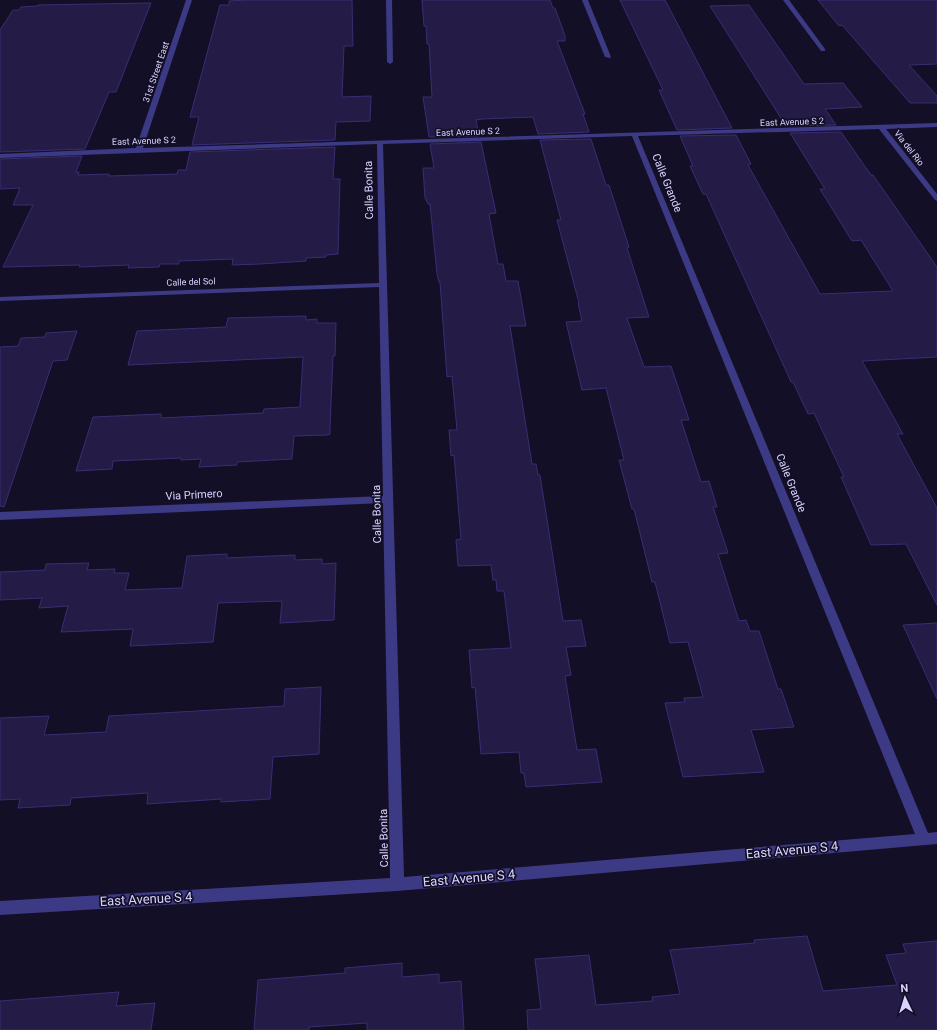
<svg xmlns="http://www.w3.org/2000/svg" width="937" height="1030" font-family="Roboto,sans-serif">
	<rect width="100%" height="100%" fill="#130f26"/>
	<g fill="#241b47" stroke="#3b2d73">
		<path d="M246 0H352L353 46H344L342 97 371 96 370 121 336 122 335 140 192 145 199 117H190L220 5H229V1Z"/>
		<path d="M422 0H550L553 8H555L565 36V41H557L585 114H583L589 132 538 134 533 117 482 119 476 120 479 136 429 137 423 97H432L429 44H427L426 26H424Z"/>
		<path d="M620 0H665L732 128 677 130 659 90H663Z"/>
		<path d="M818 0H937V64L909 65 937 96V103H910L842 25 839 26Z"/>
		<path d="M151 3 116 92H109L85 149 0 152V30L13 10H19L21 7 37 6 38 5Z"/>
		<path d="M749 5 804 84 843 83 862 107 825 109 836 125 786 126 710 6Z"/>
		<path d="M841 132 871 175H873L937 267V357L862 361 903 434H897L937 508V605L906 544 871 545 841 477H844L814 413 808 414 793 382H791L706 194H703L690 166H693L680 136 736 135 751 164 748 165 820 294 893 291 861 240 852 241 820 189H825L790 133Z"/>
		<path d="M591 139 606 185H609L629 247 627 248 649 317 627 318 644 367 671 366 689 420H681L701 482 709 481 717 507H713L728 553 718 554 739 621 746 620 750 631H759L778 689H781L794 727 751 730 764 772 683 777 665 703 685 702 684 698 703 697 688 642 670 643 655 582H652L634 509H632L619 460H624L606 388 582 390 566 322 582 321 578 303H579L557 220H561L540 140Z"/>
		<path d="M481 142 496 213 489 214 498 264H503L506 281H518L526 326H510L532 464H536L538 475H540L563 621 581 620 586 646 566 647 571 675 565 676 577 750 596 749 602 782 526 787 524 773H521L519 752 481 754 475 687 472 688 469 650 511 648 504 591H497L496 580H493L491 565 458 566 456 540 461 539 454 455 451 456 449 430H457L452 376 447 377 440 282H439L437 274 430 204H428L425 198 423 168H434L430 144Z"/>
		<path d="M335 147 333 179H340L338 254 326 255V257L306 258V261L260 264 232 265 233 259 179 261V264H160L159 267 128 268 129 265 79 267 80 265 3 267 33 205H13L20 188 0 189V159L82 156 76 172H79L78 175 109 174V176L177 174 178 170H186L190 152Z"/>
		<path d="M306 316V320L317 319V323H336L335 356H333L330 427V434L327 435 294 436 292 459 237 462V465L199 467 201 459 181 460V458L113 461 112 469 76 471 93 417 161 414V418L263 413 264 409 300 407 303 357 128 365 137 331 226 327 228 318Z"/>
		<path d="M77 331 67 360 53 361 4 507 0 506V347L18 346 21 338 45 337 46 333Z"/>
		<path d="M227 554V558L295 555V560L322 559V564L336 563 334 620 280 623 282 601 218 603 213 642 130 646 133 629 61 632 68 606 39 608 42 598 0 600V572L45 570 46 564 89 563 87 570 115 569 114 573H129L125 590 182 588 187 556Z"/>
		<path d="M937 623V699L903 625Z"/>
		<path d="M321 687 319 754 273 757 270 799 221 802V799L147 804 148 793 71 798 70 805 18 808 20 799 0 800V718L49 716 44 735 106 732 109 716 284 706 285 689Z"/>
		<path d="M807 936 823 991 897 985 886 955 906 953 903 944 937 941V1030H528L527 1010 541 1009 535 959 589 955 596 1005 653 1001 652 997 680 994 670 950 755 943 754 940Z"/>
		<path d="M402 963V977L439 974V983L461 981 464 1030H367V1023L309 1027V1030H254L258 980 345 973V968Z"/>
		<path d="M119 992 116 1006 155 1003 151 1030H0V1001Z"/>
	</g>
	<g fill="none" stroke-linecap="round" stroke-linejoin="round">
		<g fill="#3d3a85" fill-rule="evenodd">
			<path d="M186 0H192L143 148 937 123V127L886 129 937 194V201L935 200 879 129 638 136 928 833 937 832V844L397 891 0 915V901L390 878 383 503 0 520V512L383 496 379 287 0 301V297L379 283 377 144 0 158V154L136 148ZM632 136 915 834 404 877 383 144Z"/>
			<path d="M386 0H392L393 62 390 64 387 62Z"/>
			<path d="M582 0H588L611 57 610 58 605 57Z"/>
			<path d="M783 0H789L825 49V51H821Z"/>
		</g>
	</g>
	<g text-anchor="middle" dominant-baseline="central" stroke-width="3.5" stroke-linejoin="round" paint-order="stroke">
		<g font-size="9" fill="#d9d4ff" stroke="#130f26">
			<text transform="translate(156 72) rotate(-71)">31st Street East</text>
			<text transform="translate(792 122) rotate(-2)">East Avenue S 2</text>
			<text transform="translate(468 132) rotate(-2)">East Avenue S 2</text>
			<text transform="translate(144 141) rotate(-2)">East Avenue S 2</text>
			<text transform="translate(909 148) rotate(52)">Via del Rio</text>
			<text transform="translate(191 282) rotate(-2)">Calle del Sol</text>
		</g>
		<g font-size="11" fill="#d9d4ff" stroke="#130f26">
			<text transform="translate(667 183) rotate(68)">Calle Grande</text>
			<text transform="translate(369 190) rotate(-91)">Calle Bonita</text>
			<text transform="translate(791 483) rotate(68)">Calle Grande</text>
			<text transform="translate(194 495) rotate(-3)">Via Primero</text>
			<text transform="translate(377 514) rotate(-91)">Calle Bonita</text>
			<text transform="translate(384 838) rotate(-91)">Calle Bonita</text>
		</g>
		<g font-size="13" fill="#d9d4ff" stroke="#130f26">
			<text transform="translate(792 850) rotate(-5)">East Avenue S 4</text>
			<text transform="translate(469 878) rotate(-5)">East Avenue S 4</text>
			<text transform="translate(146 899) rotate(-3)">East Avenue S 4</text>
		</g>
	</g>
	<g transform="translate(905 998) rotate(356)" stroke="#130f26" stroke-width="3" paint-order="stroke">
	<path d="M0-3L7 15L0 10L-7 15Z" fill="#d9d4ff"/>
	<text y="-6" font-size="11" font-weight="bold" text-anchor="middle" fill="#d9d4ff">N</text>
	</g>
</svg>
